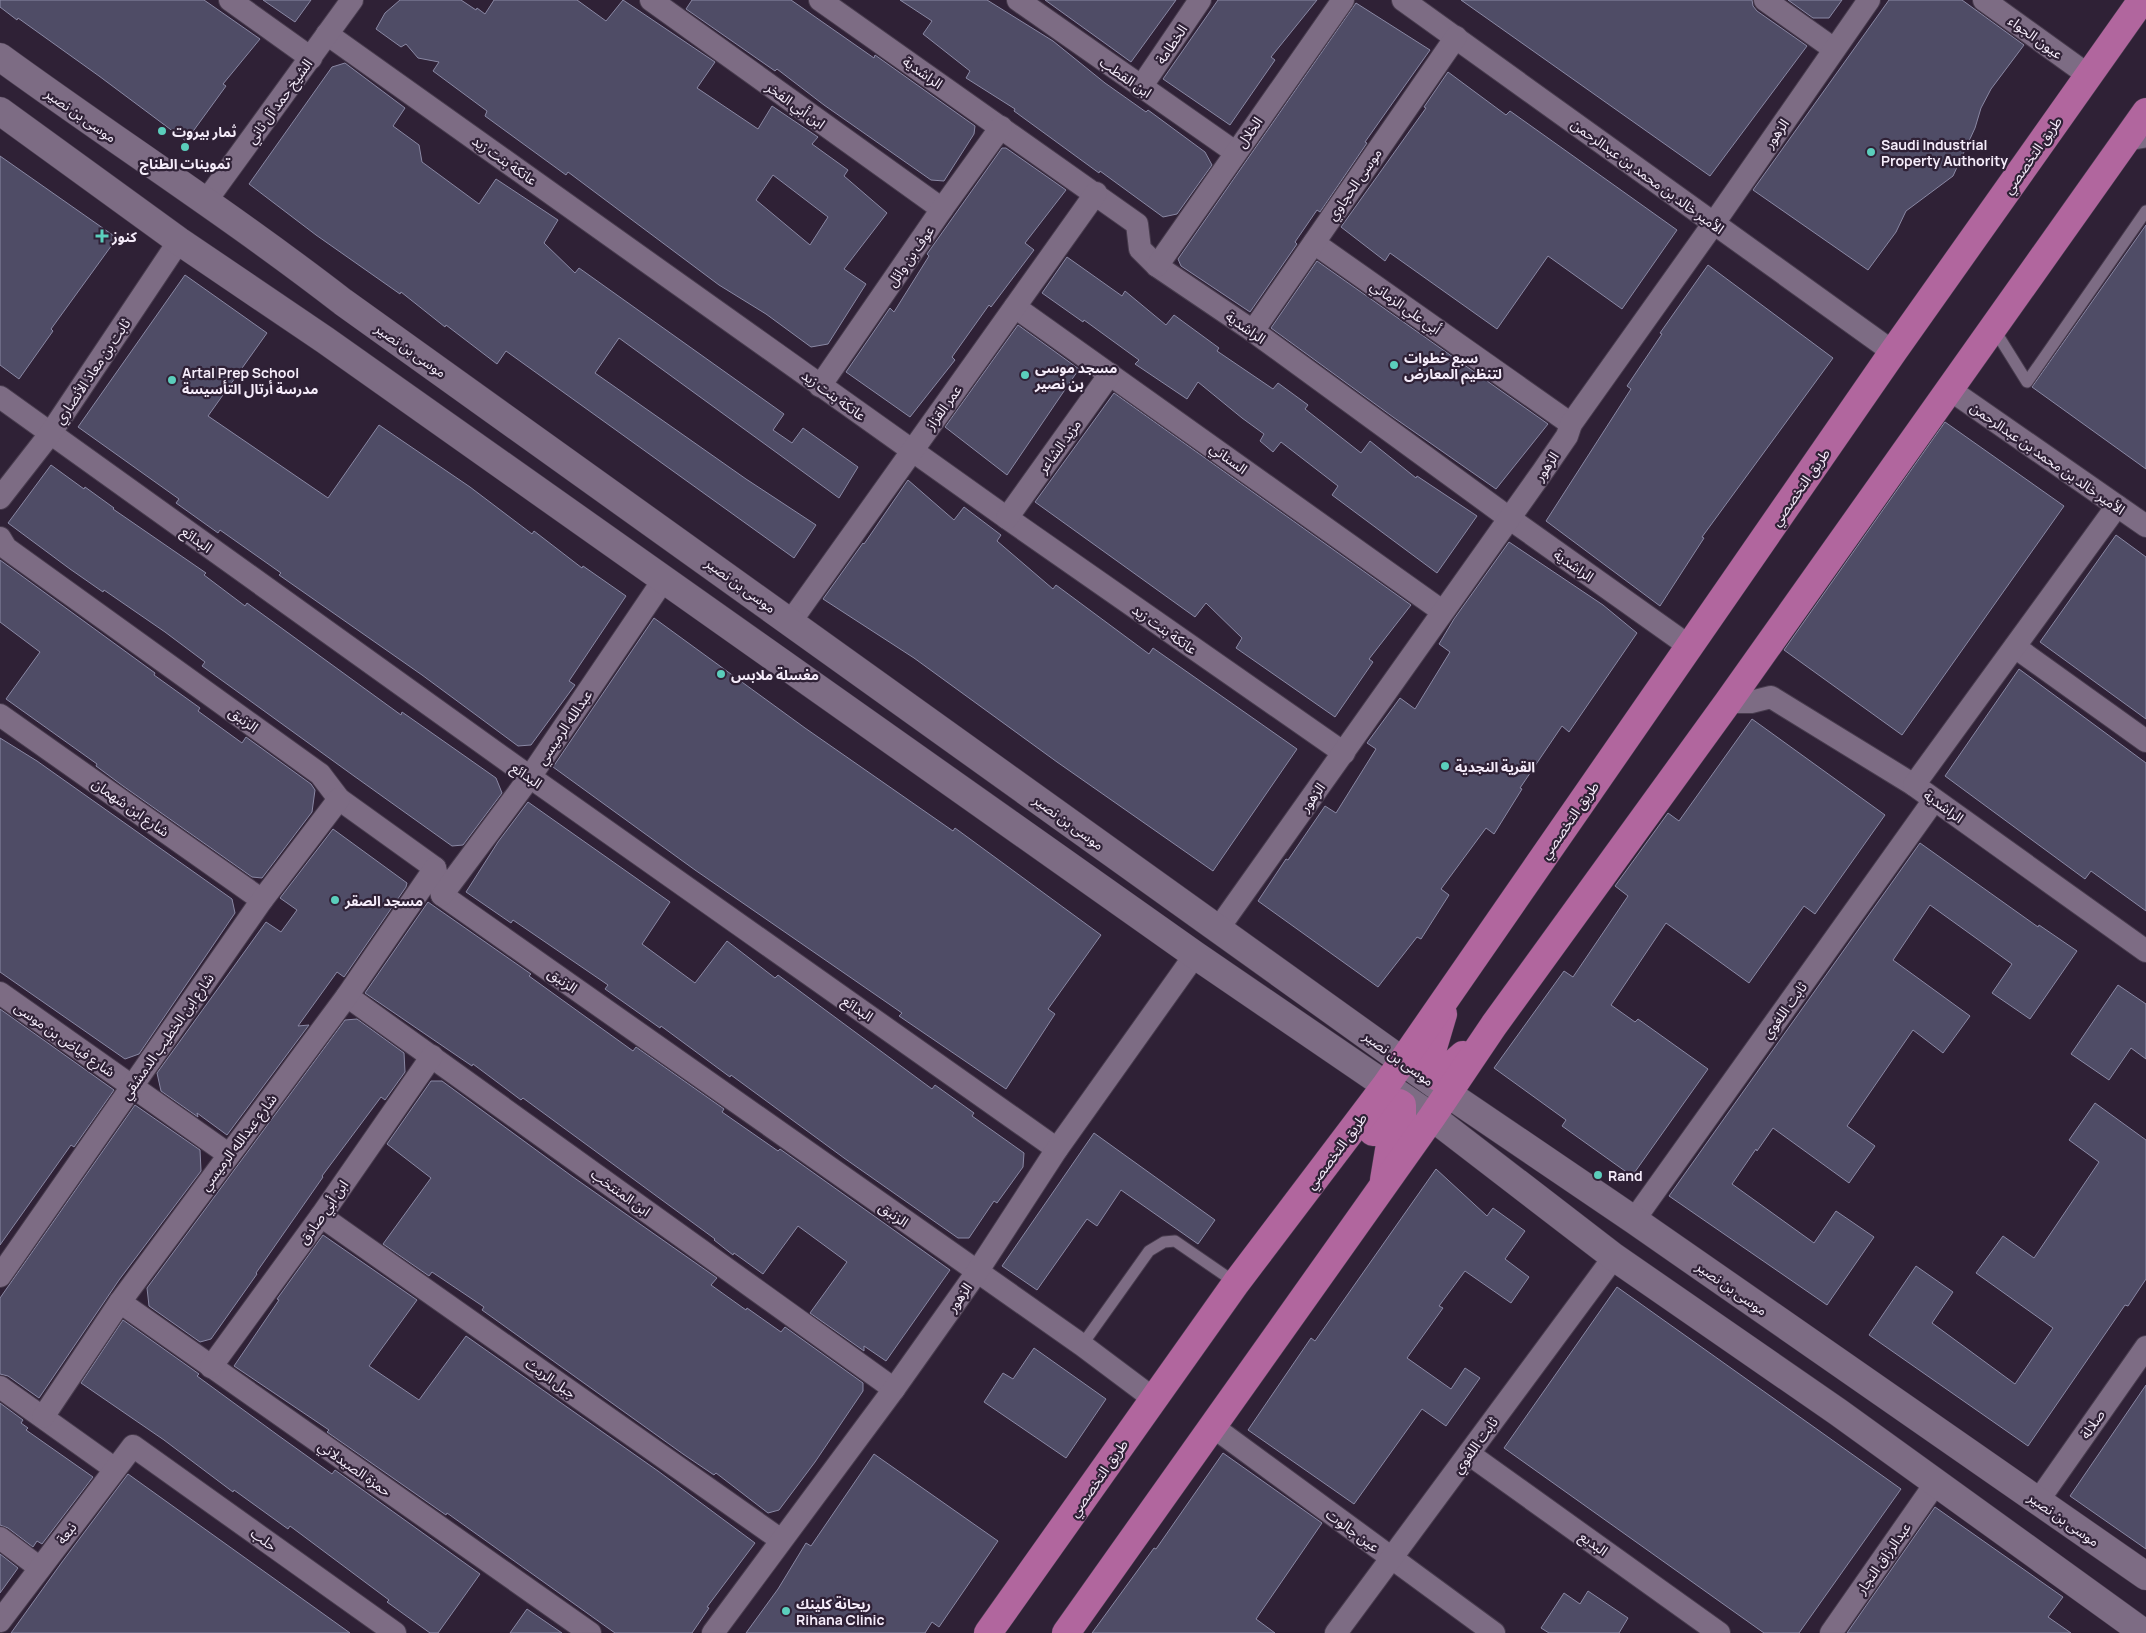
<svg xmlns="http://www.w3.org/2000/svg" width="2146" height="1633" font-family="Manrope,'Noto Sans Arabic',sans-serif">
	<rect width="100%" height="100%" fill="#2f2136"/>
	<g fill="#4f4c66" stroke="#8a88a4" fill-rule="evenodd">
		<path d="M0 0H204L260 39 223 84 226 86 186 141 99 76 18 18 17 20 0 7Z"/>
		<path d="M263 0H311L295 22Z"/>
		<path d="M400 0H461L476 10 477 8 485 14 494 0H577L606 21 623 0 715 62 697 88 758 129 772 106 818 137 812 144 848 170 844 176 887 213 844 269 866 284 828 344 811 347 766 314 719 285 568 172 566 175 485 116 487 111 433 71 439 62 418 58 406 44 401 47 376 29 385 13ZM773 175 828 217 810 245 756 200Z"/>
		<path d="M692 0H791L874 58 875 55 975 126 974 134 944 181 931 180 824 105 777 69 775 71 686 9Z"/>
		<path d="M900 0H987L1053 41 1105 83 1146 112 1148 110 1205 152 1212 165 1177 214 1163 217 1100 171 1099 173 1014 111 1015 109 966 78 970 71 923 34 932 21Z"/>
		<path d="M1045 0H1176L1131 62Z"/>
		<path d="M1218 0H1317L1271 57 1275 60 1230 125 1163 79Z"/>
		<path d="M1461 0H1752L1753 6 1757 11 1807 46 1710 176Z"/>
		<path d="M1788 0H1842L1829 18H1813Z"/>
		<path d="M1889 0H1962L2024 45 1991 89 1981 108 1975 128 1953 176 1906 211 1896 232 1868 270 1753 190Z"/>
		<path d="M1356 3 1430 50 1365 142 1367 143 1320 212 1317 210 1295 242 1297 244 1250 312 1181 266 1178 259Z"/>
		<path d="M345 63 405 108 393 126 419 145 422 162 479 204 496 179 558 220 544 243 575 273 579 268 784 414 773 430 792 443 803 428 858 467 839 498 619 338 595 373 746 479 816 525 794 558 506 351 497 364 446 325 445 327 401 292 400 294 316 235 249 184 332 67Z"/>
		<path d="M1448 72 1506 115 1510 111 1677 230 1622 309 1548 256 1497 329 1390 253 1385 261 1341 227 1426 108 1424 107Z"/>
		<path d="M1002 148H1006L1066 190 1025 243 1034 250 991 307 989 305 952 357 955 360 910 417 846 372 890 308 894 312 929 256 927 254Z"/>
		<path d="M0 156 117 238 51 329 53 331 19 379 0 365Z"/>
		<path d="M2146 225V469L2032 387Z"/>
		<path d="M1067 257 1122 296 1125 291 1166 325 1174 315 1219 348 1217 351 1273 389 1278 383 1308 405 1305 409 1361 453 1370 441 1416 478 1417 476 1477 516 1437 573 1332 495 1338 486 1281 442 1273 452 1260 441 1264 434 1242 418 1198 382 1187 399 1135 364 1139 360 1084 320 1083 322 1042 293Z"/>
		<path d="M1317 261 1548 424 1496 489 1393 417 1271 328Z"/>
		<path d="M1708 265 1833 358 1702 537 1704 538 1660 606 1546 521 1631 389 1627 386 1662 334 1660 333Z"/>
		<path d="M185 275 267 333 208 416 328 498 379 425 470 487 532 534 534 531 582 568 583 566 626 596 569 681 575 685 531 745 518 746 422 675 279 575 281 573 220 530 218 533 176 503 179 499 78 427Z"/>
		<path d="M1018 325 1079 369 1007 475 945 427Z"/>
		<path d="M1114 393 1411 605 1369 659 1373 662 1335 717 1236 648 1242 638 1206 603 1195 617 1035 502Z"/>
		<path d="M1945 422 2064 506 1902 735 1784 650Z"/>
		<path d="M51 465 84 489 85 487 114 508 113 509 206 573 204 575 245 606 247 603 401 715 402 712 496 778 502 793 463 845 452 846 354 776 202 666 205 662 165 632 104 590 103 592 70 569 8 523Z"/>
		<path d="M908 480 954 520 964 507 1001 535 997 541 1053 589 1056 585 1149 654 1153 648 1297 749 1213 871 1057 762 914 658 823 599 863 543 864 544Z"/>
		<path d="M2116 535 2146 557V719L2040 642Z"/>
		<path d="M1509 542 1603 605 1637 633 1569 732 1562 726 1520 788 1522 789 1494 834 1486 828 1441 889 1449 895 1421 939 1417 937 1378 987 1258 901 1286 859 1288 860 1325 806 1336 813 1376 749 1367 743 1400 698 1415 709 1450 652 1439 644 1454 619Z"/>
		<path d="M0 560 155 673 154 675 200 708 198 711 242 743 246 737 311 784 315 790 312 812 262 878 252 877 123 786 96 766 97 764 6 699 40 652 0 622Z"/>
		<path d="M654 618 805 728 953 831 955 828 1101 935 1048 1009 1055 1014 1006 1089 899 1016 902 1013 695 870 553 767Z"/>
		<path d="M2019 669 2146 763V911L2091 871 2085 879 1945 776Z"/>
		<path d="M1752 719 1885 815 1815 914 1804 906 1749 983 1666 923 1611 1005 1635 1022 1638 1019 1708 1069 1632 1176 1562 1126 1566 1120 1494 1068 1564 971 1573 977 1628 896 1615 886 1668 813 1679 821Z"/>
		<path d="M0 738 37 761 232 899 235 913 139 1054 125 1059 0 972Z"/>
		<path d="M528 802 670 902 642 944 695 983 727 941 775 978 778 975 932 1089 935 1085 974 1113 972 1116 1024 1153 1023 1167 997 1203 994 1201 969 1238H958L911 1205 844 1158 731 1075 730 1077 661 1026 660 1028 605 989 608 985 513 920 511 923 466 892 498 842Z"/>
		<path d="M333 829 407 883 406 887 344 977 337 972 298 1026 309 1025 227 1135 197 1113 198 1117 161 1091 157 1073 266 922 281 932 297 910 280 898Z"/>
		<path d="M1920 843 2038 927 2039 925 2077 951 2030 1019 1992 993 2012 964 1930 905 1893 960 1970 1016 1943 1053 1913 1030 1847 1126 1875 1146 1849 1183 1773 1128 1757 1151 1756 1149 1732 1184 1814 1243 1836 1211 1874 1237 1827 1305 1669 1196Z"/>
		<path d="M428 902 531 974 529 976 633 1051 636 1047 724 1109 722 1112 778 1151 780 1149 950 1270 886 1361 864 1346V1351L810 1313 847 1262 798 1226 763 1274 734 1253 733 1255 714 1240 715 1239 523 1098 521 1100 473 1064 472 1066 365 993Z"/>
		<path d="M2118 985 2146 1004V1059L2131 1048 2109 1080 2071 1054Z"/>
		<path d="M0 1009 114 1090 74 1147 71 1145 0 1245Z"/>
		<path d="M357 1019 404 1053 405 1072 385 1100 381 1097 322 1176 323 1177 256 1273 257 1274 211 1339 200 1342 149 1306 147 1288 345 1020Z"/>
		<path d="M431 1081H442L573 1177 717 1278 711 1285 746 1310 747 1308 781 1332 785 1327 863 1383V1391L815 1462 779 1510 768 1513 716 1473 714 1475 683 1454 482 1310 484 1307 432 1272 429 1276 383 1244 431 1178 387 1144Z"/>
		<path d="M2095 1103 2146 1140V1279L2128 1306 2125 1305 2028 1446 1869 1335 1916 1266 1953 1292 1932 1323 2015 1384 2053 1328 1976 1273 2003 1236 2034 1258 2099 1162 2069 1140Z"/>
		<path d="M135 1105 200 1150 201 1171 119 1280 39 1398 8 1376 0 1374V1298Z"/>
		<path d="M1094 1133 1215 1220 1198 1244 1121 1190 1097 1226 1087 1219 1037 1290 1002 1266Z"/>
		<path d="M1436 1169 1487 1216 1493 1208 1525 1231 1505 1259 1529 1277 1511 1303 1465 1271 1439 1306 1443 1308 1407 1358 1451 1389 1465 1368 1480 1378 1446 1426 1422 1409 1354 1504 1248 1430 1311 1338 1315 1341Z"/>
		<path d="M323 1235 417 1300 369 1366 419 1400 466 1336 658 1471 755 1543 707 1607 709 1608 692 1633H615L447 1513 446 1515 327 1432 329 1430 234 1366 279 1300 277 1299Z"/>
		<path d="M1617 1287 1901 1489 1799 1633H1764L1504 1448Z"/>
		<path d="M123 1320 199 1374 197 1376 279 1436 332 1474 335 1470 480 1574 438 1633H430L387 1602 389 1600 290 1526 288 1529 234 1490 233 1492 164 1440 81 1383Z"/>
		<path d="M1034 1348 1106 1399 1066 1458 984 1402 1003 1373 1013 1379Z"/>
		<path d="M2146 1385V1549L2070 1496Z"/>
		<path d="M0 1403 23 1420 21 1423 28 1428 26 1430 93 1477 42 1544 37 1541 33 1547 8 1528 0 1525Z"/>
		<path d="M1223 1453 1322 1523 1256 1619 1275 1633H1092L1154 1548 1156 1549Z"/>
		<path d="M874 1454 998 1541 939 1627 932 1622 925 1633H746L778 1589 806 1543 811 1546Z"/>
		<path d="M128 1474 350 1633H11L62 1562Z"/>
		<path d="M1935 1507 2063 1597 2048 1617 2071 1633H1847Z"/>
		<path d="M0 1554 18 1568 0 1593Z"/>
		<path d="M1588 1591 1628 1618 1619 1633H1549L1541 1628 1564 1593 1580 1604Z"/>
		<path d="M527 1609 562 1633H510Z"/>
	</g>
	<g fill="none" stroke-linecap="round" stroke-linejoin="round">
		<defs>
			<g id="lane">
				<path d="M2127 145 2146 142"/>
				<path d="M1994 329 2027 382 2146 211"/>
				<path d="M1082 1345 1149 1251 1164 1242 1175 1241 1236 1283"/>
			</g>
			<g id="street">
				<path d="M230 0 311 58"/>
				<path d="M651 0 942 209"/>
				<path d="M820 0 1137 224 1140 249 1157 266 1253 331 1509 518 1689 646"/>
				<path d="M1018 0 1235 152"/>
				<path d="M1403 0 1893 352"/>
				<path d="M1765 0 1834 49"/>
				<path d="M1984 0 2088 75"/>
				<path d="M327 34 1007 518 1344 753"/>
				<path d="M1141 87 1200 0"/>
				<path d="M206 201 352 0"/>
				<path d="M1314 243 1571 424"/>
				<path d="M1157 266 1343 0"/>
				<path d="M1015 307 1442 611"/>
				<path d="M1253 331 1456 37"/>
				<path d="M820 386 942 209 1001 127"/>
				<path d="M1949 389 2146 526"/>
				<path d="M0 397 530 777 1057 1149"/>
				<path d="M0 498 50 434 179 241"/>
				<path d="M1007 518 1110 374"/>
				<path d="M0 538 6 548 320 774 339 799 435 868 442 895 1082 1345 1154 1399"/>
				<path d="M791 621 1096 193"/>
				<path d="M2015 647 2146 741"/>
				<path d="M1728 702H1751L1771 697 1914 785 2146 951"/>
				<path d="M0 715 262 900"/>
				<path d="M1914 785 2117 506"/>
				<path d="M442 895 530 777 664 579"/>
				<path d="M1218 929 1543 471 1567 436 1571 424 1714 223 1869 0"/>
				<path d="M0 993 228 1154"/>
				<path d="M347 996 894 1389"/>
				<path d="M321 1216 781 1540"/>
				<path d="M1634 1220 1934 800"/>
				<path d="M0 1276 262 900 339 799"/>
				<path d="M120 1302 590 1633"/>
				<path d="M211 1367 321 1216 432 1056"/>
				<path d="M0 1387 115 1469"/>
				<path d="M43 1417 120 1302 347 996 435 868"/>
				<path d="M1212 1426 1494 1633"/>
				<path d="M1469 1454 1719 1633"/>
				<path d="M2038 1501 2146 1347"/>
				<path d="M0 1538 40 1568"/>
				<path d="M0 1621 133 1446 395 1633"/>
				<path d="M713 1633 894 1389 977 1272 1057 1149 1195 955"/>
				<path d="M1336 1633 1614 1257"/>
				<path d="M1831 1633 1935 1484"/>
			</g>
			<g id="secondary">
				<path d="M0 57C114 140 232 216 343 302L1447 1093 1634 1220 2146 1576"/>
				<path d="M0 111 179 241 325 340 1195 955 1432 1117 1614 1257 1838 1412 2144 1633"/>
			</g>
			<g id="primary">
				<path d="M1443 1014 1427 1068 1432 1074 1438 1077 1463 1055"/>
				<path d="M1373 1132 1395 1104 1399 1103 1402 1105V1118L1391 1138 1384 1180"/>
				<path d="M988 1633 1236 1283 1386 1085 1893 352 2142 0"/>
				<path d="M1066 1633 1432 1117 1494 1025 1728 702 2146 112"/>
			</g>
		</defs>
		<use href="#lane" stroke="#483c4e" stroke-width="13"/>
		<use href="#street" stroke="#483c4e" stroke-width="24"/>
		<use href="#secondary" stroke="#483c4e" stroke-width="29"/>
		<use href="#primary" stroke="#483c4e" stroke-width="29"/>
		<use href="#lane" stroke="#7d6c84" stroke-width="11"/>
		<use href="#street" stroke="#7d6c84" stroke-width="22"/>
		<use href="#secondary" stroke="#7d6c84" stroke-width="28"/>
		<use href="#primary" stroke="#b1669e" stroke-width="28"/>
	</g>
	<g fill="#5bcebc" stroke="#2f2136" stroke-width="2">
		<circle cx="162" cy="131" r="5"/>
		<circle cx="185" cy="147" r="5"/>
		<circle cx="1871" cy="152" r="5"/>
		<path d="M99.5 228.5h5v5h5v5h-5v5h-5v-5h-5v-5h5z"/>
		<circle cx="1394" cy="365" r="5"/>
		<circle cx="1025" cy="375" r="5"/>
		<circle cx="172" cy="380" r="5"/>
		<circle cx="721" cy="674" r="5"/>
		<circle cx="1445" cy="766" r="5"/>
		<circle cx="335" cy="900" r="5"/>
		<circle cx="1598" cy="1175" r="5"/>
		<circle cx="786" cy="1611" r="5"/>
	</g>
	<g text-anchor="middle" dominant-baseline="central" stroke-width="4.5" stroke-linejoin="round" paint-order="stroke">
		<g font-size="14" fill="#f5ecfa" stroke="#2f2136">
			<text transform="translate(2036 37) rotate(36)">عيون الجواء</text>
			<text transform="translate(1171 44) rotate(-56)">الخطامة</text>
			<text transform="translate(923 72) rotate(35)">الراشدية</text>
			<text transform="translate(1126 77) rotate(35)">ابن القطب</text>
			<text transform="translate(279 101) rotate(-54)">الشيخ حمد آل ثاني</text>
			<text transform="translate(796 105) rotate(36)">ابن أبي الفخر</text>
			<text transform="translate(81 115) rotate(35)">موسى بن نصير</text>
			<text transform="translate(1249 132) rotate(-55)">الخلال</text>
			<text transform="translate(1776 133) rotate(-55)">الزهور</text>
			<text transform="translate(2032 155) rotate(-55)">طريق التخصصي</text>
			<text transform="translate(505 160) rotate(35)">عاتكة بنت زيد</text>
			<text transform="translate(1648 176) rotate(36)">الأمير خالد بن محمد بن عبدالرحمن</text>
			<text transform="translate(1354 184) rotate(-55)">موسى الحجاوي</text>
			<text transform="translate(910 256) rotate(-55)">عوف بن وائل</text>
			<text transform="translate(1406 307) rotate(35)">أبي علي الزماني</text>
			<text transform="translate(1246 327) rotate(35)">الراشدية</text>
			<text transform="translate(411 350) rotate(35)">موسى بن نصير</text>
			<text transform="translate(92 371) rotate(-56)">ثابت بن معاذ الأنصاري</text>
			<text transform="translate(834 395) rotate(36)">عاتكة بنت زيد</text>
			<text transform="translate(943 407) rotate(-54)">عمر القزاز</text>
			<text transform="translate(1059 446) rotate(-54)">مزيد الشاعر</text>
			<text transform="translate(1229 458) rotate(36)">السناني</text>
			<text transform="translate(2048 458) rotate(35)">الأمير خالد بن محمد بن عبدالرحمن</text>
			<text transform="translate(1546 466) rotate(-56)">الزهور</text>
			<text transform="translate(1800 487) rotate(-55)">طريق التخصصي</text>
			<text transform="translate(197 539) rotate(36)">البدائع</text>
			<text transform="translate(1574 565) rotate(35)">الراشدية</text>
			<text transform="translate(741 585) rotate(36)">موسى بن نصير</text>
			<text transform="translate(1165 629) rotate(35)">عاتكة بنت زيد</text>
			<text transform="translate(244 719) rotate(36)">الزنبق</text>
			<text transform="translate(564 727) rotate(-56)">عبدالله الرميسي</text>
			<text transform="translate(527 775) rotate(35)">البدائع</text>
			<text transform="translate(1312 797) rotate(-54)">الزهور</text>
			<text transform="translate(1944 806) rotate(36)">الراشدية</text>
			<text transform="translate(131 807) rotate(35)">شارع ابن شهمان</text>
			<text transform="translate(1569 820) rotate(-55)">طريق التخصصي</text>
			<text transform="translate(1069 822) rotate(36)">موسى بن نصير</text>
			<text transform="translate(563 980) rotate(35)">الزنبق</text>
			<text transform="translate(858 1008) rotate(35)">البدائع</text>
			<text transform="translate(1784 1010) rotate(-54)">ثابت اللغوي</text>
			<text transform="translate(167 1036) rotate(-55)">شارع ابن الخطيب الدمشقي</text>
			<text transform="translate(65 1039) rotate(35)">شارع فياض بن موسى</text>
			<text transform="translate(1399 1058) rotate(36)">موسى بن نصير</text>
			<text transform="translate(238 1142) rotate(-53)">شارع عبدالله الرميسي</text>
			<text transform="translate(1336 1151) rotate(-53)">طريق التخصصي</text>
			<text transform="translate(621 1192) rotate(36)">ابن المنتخب</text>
			<text transform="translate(323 1212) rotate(-55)">ابن أبي صادق</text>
			<text transform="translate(894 1214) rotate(35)">الزنبق</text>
			<text transform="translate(1732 1288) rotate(35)">موسى بن نصير</text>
			<text transform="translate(959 1297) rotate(-55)">الزهور</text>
			<text transform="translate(551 1378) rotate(35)">جبل الريث</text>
			<text transform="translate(2092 1424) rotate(-55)">صلالة</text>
			<text transform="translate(1475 1445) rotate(-54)">ثابت اللغوي</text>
			<text transform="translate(355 1468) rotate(35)">حمزة الصيدلاني</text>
			<text transform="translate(1098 1478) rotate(-55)">طريق التخصصي</text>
			<text transform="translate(2064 1519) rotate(35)">موسى بن نصير</text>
			<text transform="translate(1353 1530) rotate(36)">عين جالوت</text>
			<text transform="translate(66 1533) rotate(-53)">نبعة</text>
			<text transform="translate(264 1539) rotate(36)">حلب</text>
			<text transform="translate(1594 1543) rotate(36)">البديع</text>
			<text transform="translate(1883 1558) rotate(-55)">عبدالرزاق النجار</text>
		</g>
		<g font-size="14" font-weight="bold" fill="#f5ecfa" stroke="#2f2136" text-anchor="start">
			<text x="172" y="131">ثمار بيروت</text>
			<text x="1881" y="144">Saudi Industrial<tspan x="1881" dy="16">Property Authority</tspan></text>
			<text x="185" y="163" text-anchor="middle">تموينات الطناج</text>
			<text x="112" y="236">كنوز</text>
			<text x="1404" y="357">سبع خطوات<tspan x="1404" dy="16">لتنظيم المعارض</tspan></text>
			<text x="1035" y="367">مسجد موسى<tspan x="1035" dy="16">بن نصير</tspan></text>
			<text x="182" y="372">Artal Prep School<tspan x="182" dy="16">مدرسة أرتال التأسيسة</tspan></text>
			<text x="731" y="674">مغسلة ملابس</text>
			<text x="1455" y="766">القرية النجدية</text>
			<text x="345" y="900">مسجد الصقر</text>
			<text x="1608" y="1175">Rand</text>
			<text x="796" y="1603">ريحانة كلينك<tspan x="796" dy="16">Rihana Clinic</tspan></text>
		</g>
	</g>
</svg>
